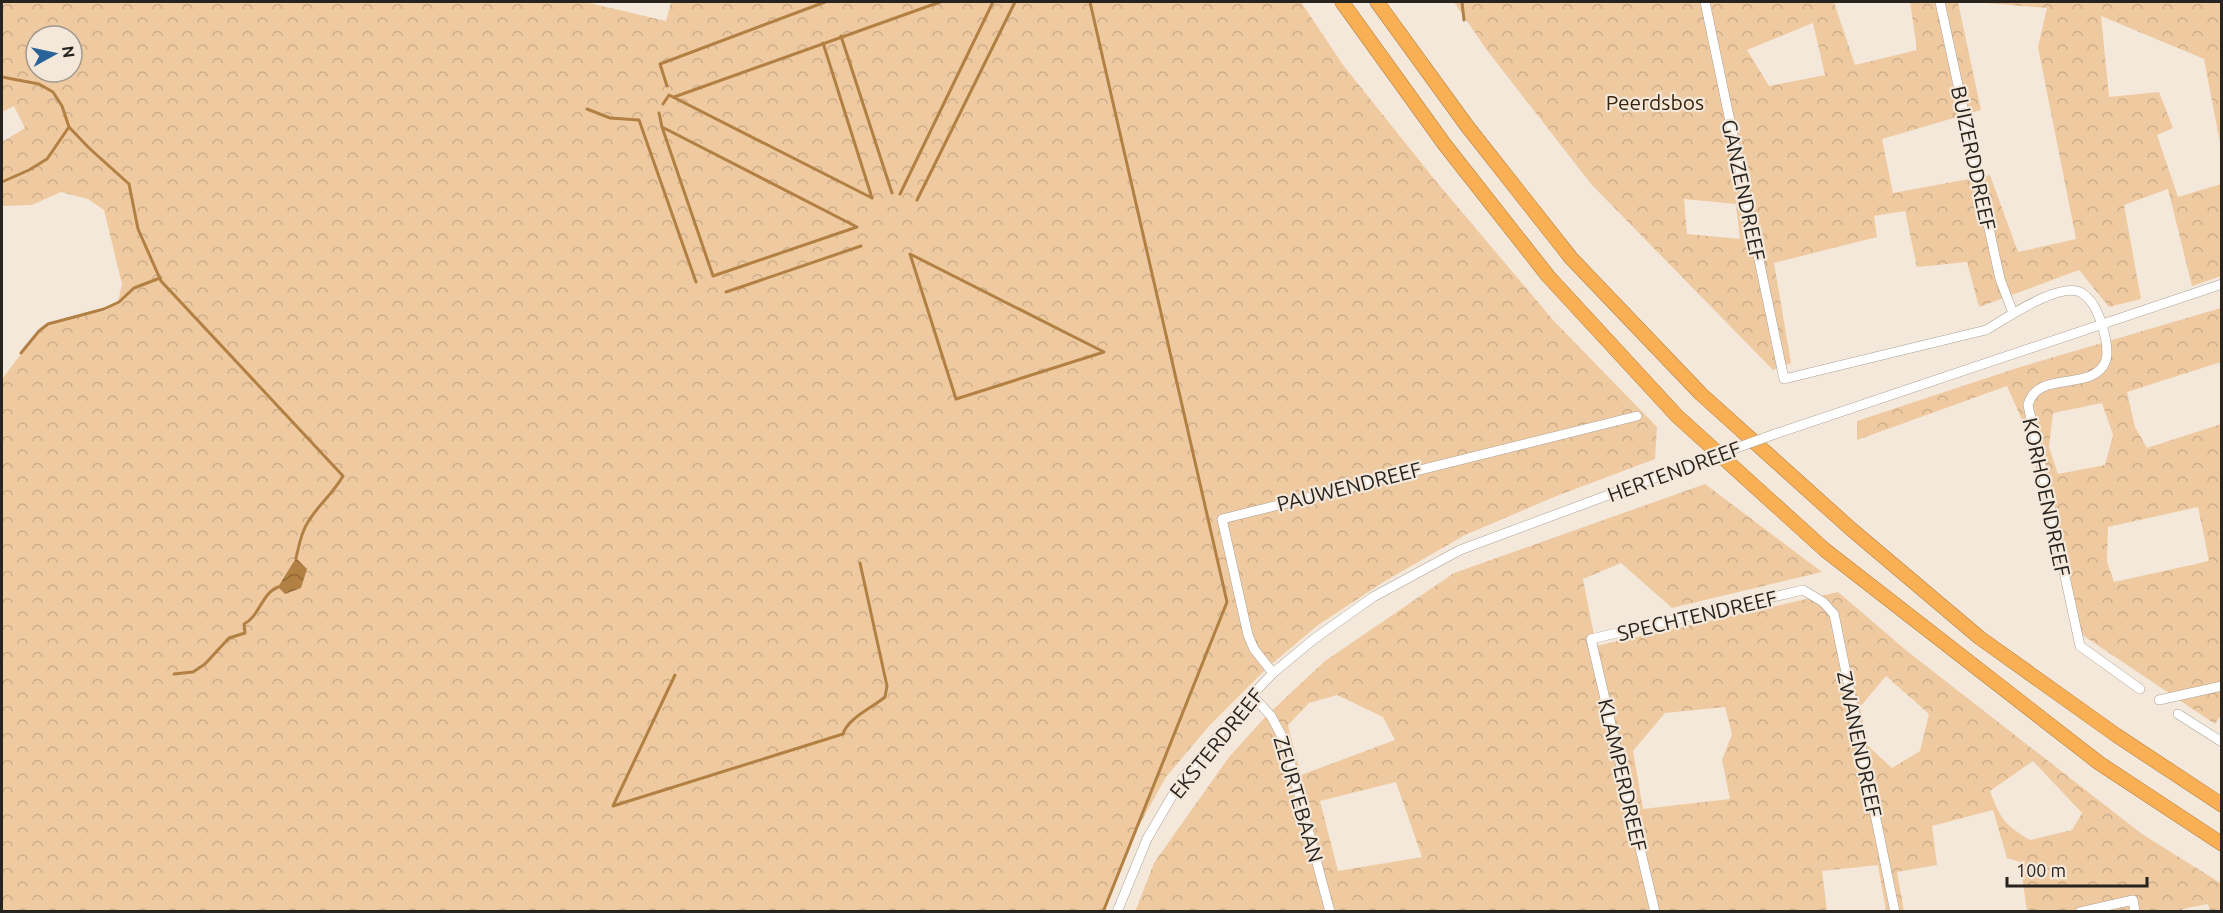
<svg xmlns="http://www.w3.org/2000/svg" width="2223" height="913" font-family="Ubuntu,sans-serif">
	<defs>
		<pattern id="forest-crowns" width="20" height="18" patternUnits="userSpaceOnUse" patternTransform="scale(1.5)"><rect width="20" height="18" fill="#efcaa1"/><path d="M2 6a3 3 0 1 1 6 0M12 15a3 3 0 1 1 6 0" fill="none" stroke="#cdad8a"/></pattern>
		<pattern id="water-waves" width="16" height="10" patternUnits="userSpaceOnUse" patternTransform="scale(1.5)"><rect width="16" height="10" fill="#b28043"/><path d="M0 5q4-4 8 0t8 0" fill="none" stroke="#916837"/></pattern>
	</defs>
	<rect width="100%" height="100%" fill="#f4e8db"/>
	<g fill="url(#forest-crowns)" fill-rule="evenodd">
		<path d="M2 2H585L666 21 671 2H1301L1343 65 1435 180 1553 320 1657 427 1655 459 1554 497 1465 535 1385 581 1318 625 1266 669 1209 726 1166 777 1136 831 1104 911H2V379L39 330 65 319 105 311 118 302 122 284 104 210 88 199 61 192 32 205 2 206V142L25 128 14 106 2 112ZM36 36H72V72H36Z"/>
		<path d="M1454 2H1834L1855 65 1917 50 1910 2H1958L1981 110 1882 139 1893 193 1990 175 2018 252 2076 239 2038 47 2047 8 1972 2H2221V148L2204 59 2101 16 2109 97 2159 92 2173 128 2157 135 2178 197 2221 184V276L2192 286 2168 189 2124 205 2141 299 2109 307 2079 270 1979 307 1967 262 1917 267 1905 211 1874 216 1877 237 1774 263 1791 363 1773 370 1591 184 1486 49ZM1813 23 1825 75 1769 86 1747 50ZM1684 199 1736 204 1740 239 1687 234Z"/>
		<path d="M2221 308V362L2127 392 2135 427 2147 448 2221 424 2222 536 2219 537 2222 545V713L2215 724 2075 630 2035 449 2007 386 1857 440V421L2020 367ZM2102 403 2113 435 2105 465 2058 474 2049 447 2053 413ZM2198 507 2209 561 2114 582 2107 562 2108 527Z"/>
		<path d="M1705 484 1822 572 1672 608 1621 563 1583 579 1596 646 1838 592 1907 651 2142 834 2222 884 2221 911H2210L2208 904 2182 909V912L2027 911 2020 862 2007 858 1993 810 1932 826 1937 865 1897 872 1904 911H1886L1878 865 1822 871 1827 911 1135 912 1154 863 1229 757 1268 714 1325 661 1454 573ZM1886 676 1929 714 1920 751 1892 768 1867 745 1860 707ZM1337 695 1383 717 1395 740 1301 775 1288 725 1309 703ZM1725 707 1732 734 1722 760 1730 799 1643 809 1633 751 1665 713ZM2033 761 2082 813 2072 830 2030 840C2004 824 2001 820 1990 791ZM1396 782 1422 857 1338 871 1320 801Z"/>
	</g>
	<path fill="url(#water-waves)" d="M296 558 307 569 301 588 285 594 278 587Z"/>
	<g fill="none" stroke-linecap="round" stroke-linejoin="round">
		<g stroke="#b28043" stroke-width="3">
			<path d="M1090 2 1227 602 1103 912"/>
			<path d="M1462 2 1464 20"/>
			<path d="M841 36 892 193"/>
			<path d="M2 77 39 84 53 92 62 106 69 127 89 148 129 184 138 229 161 281 343 476C332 495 318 505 308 522 301 532 299 546 296 558"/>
			<path d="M667 86 660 64 825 2"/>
			<path d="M674 97 940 2"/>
			<path d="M663 104 669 95 872 198 823 43"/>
			<path d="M587 109 610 118 639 120 696 282"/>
			<path d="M659 113 662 127 713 276 857 227 662 127"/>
			<path d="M2 182 29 170 47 159 69 127"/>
			<path d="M900 194 993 2"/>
			<path d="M917 200 1015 2"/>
			<path d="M910 254 1104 352 956 399Z"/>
			<path d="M726 292 861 246"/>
			<path d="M21 353 39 331 48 324 104 309 119 302 134 288 160 278"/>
			<path d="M174 674 193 672 205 664 229 638 245 633 244 624C260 616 261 594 278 587"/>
			<path d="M675 675 613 806 843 734C848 718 872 708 885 697L887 686 860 563"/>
		</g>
		<defs>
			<g id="minor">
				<path d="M1705 2 1784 379 1986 330C2005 319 2061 280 2082 293 2092 300 2096 309 2100 319 2104 329 2109 350 2106 360 2094 394 2038 368 2028 405L2080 646 2140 689"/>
				<path d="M1940 2 2000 279 2013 313"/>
				<path d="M1775 434 2222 284"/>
				<path d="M1273 673 1254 649 1248 635 1222 519 1637 416"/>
				<path d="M1252 695 1271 716 1285 742 1330 912"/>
				<path d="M2159 700 2222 686"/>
				<path d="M2178 714 2222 742"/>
				<path d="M1117 912 1147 839 1182 779 1252 695 1273 673 1314 639 1373 597 1460 550 1692 464"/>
				<path d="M1655 912 1591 639 1803 590 1823 602 1834 614 1895 912"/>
				<path d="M2080 912 2133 900 2135 912"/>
			</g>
			<g id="highway">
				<path d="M1342 2 1445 145 1548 276 1677 416 1825 550 2099 763 2222 844"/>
				<path d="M1377 2 1467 126 1571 258 1701 394 1851 529 1980 638 2116 735 2222 805"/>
			</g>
		</defs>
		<use href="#minor" stroke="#aba093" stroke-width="10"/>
		<use href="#highway" stroke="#b07f42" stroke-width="15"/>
		<use href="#minor" stroke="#fff" stroke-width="9"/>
		<use href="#highway" stroke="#f9b055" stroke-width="14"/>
		<defs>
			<path id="minor-bridge" d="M1692 464 1775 434"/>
		</defs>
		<use href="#minor-bridge" stroke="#aba093" stroke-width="10" stroke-linecap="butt"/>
		<use href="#minor-bridge" stroke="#fff" stroke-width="9"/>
	</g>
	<g text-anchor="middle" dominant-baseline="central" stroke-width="4.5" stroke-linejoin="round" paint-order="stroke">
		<g font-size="21" fill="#3a2409" stroke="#f4e8db">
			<text x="1655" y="102">Peerdsbos</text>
		</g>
		<g font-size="21" fill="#27231e" stroke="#f4e8db">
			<text transform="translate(1974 158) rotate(78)">BUIZERDDREEF</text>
			<text transform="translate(1744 190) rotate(78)">GANZENDREEF</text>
			<text transform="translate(1674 471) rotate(-20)">HERTENDREEF</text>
			<text transform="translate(1349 486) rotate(-14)">PAUWENDREEF</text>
			<text transform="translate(2047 497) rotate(78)">KORHOENDREEF</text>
			<text transform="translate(1697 615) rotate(-13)">SPECHTENDREEF</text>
			<text transform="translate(1216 743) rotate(-51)">EKSTERDREEF</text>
			<text transform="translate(1860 744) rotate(78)">ZWANENDREEF</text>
			<text transform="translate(1623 775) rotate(77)">KLAMPERDREEF</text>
			<text transform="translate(1299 799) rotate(74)">ZEURTEBAAN</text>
		</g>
	</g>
	<rect width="2223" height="913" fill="none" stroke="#27231e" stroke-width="6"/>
	<g transform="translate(54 54) rotate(82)"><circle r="28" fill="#f4e8db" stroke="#a2998f" stroke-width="1.5"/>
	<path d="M0-4.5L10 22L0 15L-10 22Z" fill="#28639a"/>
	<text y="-9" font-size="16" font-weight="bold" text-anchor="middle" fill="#27231e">N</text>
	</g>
	<path d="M2007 877v9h140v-9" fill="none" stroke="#27231e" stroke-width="3"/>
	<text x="2016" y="877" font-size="18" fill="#27231e" stroke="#f4e8db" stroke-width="4.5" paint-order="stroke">100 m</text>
</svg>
